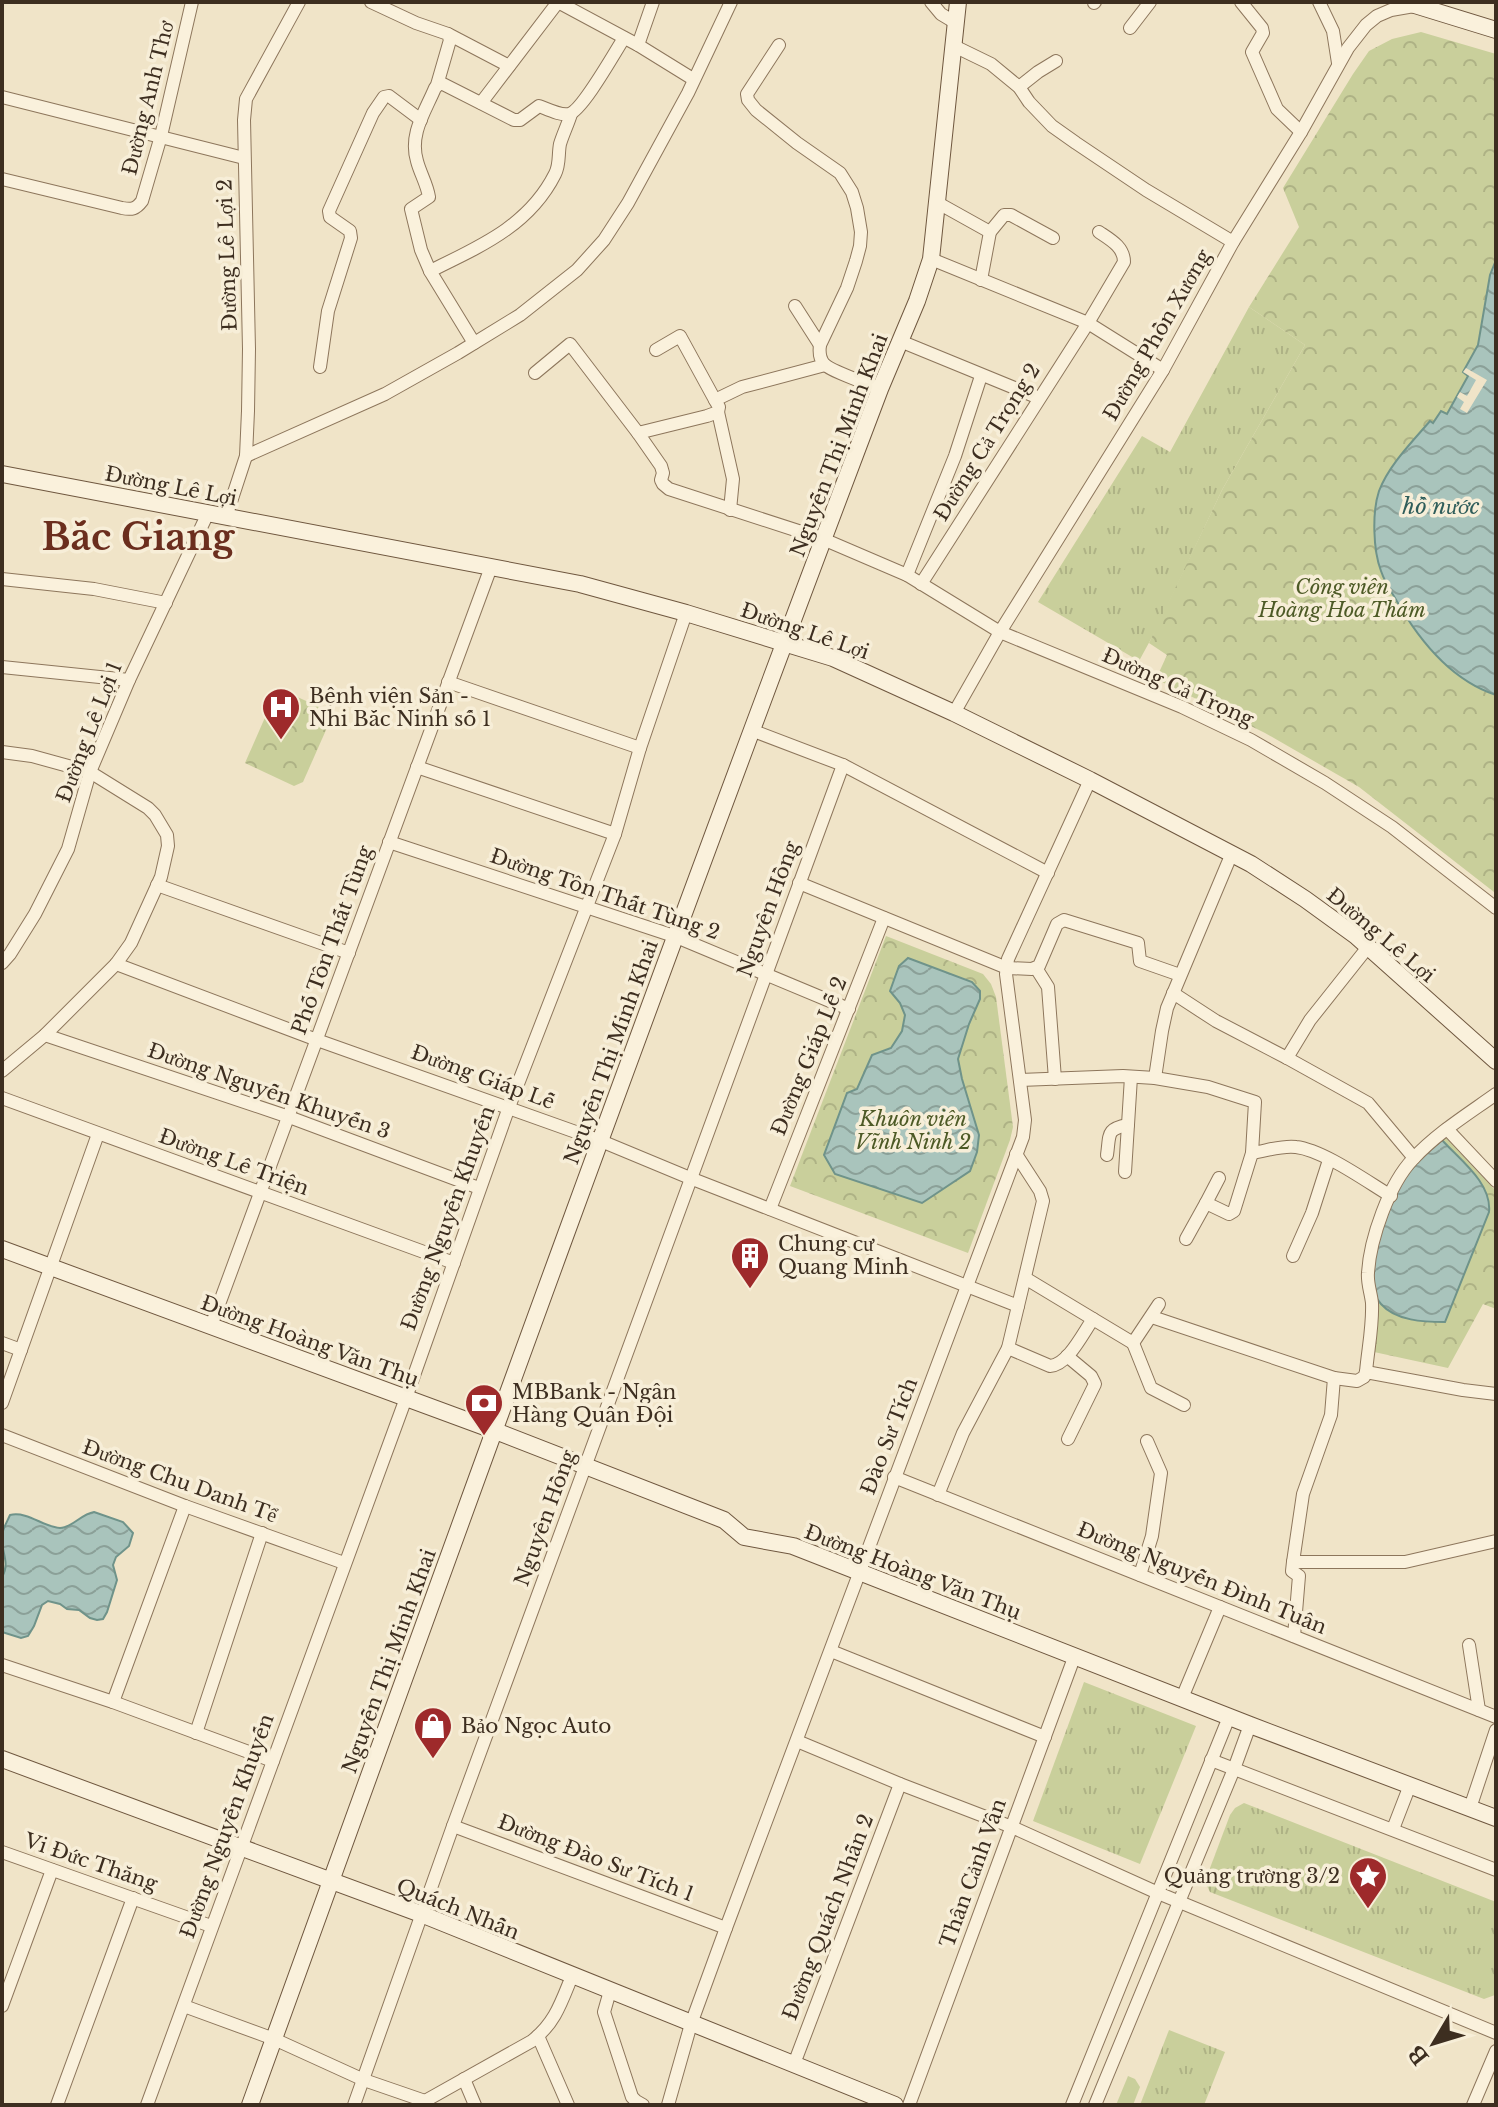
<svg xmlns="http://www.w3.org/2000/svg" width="1498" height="2107" font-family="'Libre Baskerville',serif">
	<defs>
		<pattern id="grass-tufts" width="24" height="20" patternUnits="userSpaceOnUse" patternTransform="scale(2)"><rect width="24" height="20" fill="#c9cf9b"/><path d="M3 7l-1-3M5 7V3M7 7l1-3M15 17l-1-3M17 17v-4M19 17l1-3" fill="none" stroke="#aeb285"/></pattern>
		<pattern id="park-crowns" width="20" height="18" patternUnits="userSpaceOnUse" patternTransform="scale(2)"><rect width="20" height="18" fill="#c9cf9b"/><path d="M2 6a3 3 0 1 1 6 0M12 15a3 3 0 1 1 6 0" fill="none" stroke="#aeb285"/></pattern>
		<pattern id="water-waves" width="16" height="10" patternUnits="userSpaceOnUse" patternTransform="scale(2)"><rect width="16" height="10" fill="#a9c4bc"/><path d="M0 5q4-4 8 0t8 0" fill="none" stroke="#8ba098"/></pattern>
	</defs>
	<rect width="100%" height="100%" fill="#f0e4c8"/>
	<g fill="url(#grass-tufts)">
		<path d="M1249 307 1305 345 1222 490 1157 628 1139 661 1038 602 1142 436 1170 452Z"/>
		<path d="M1084 1682 1196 1726 1140 1864 1033 1821Z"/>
		<path d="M1244 1803 1496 1902 1495 1995 1484 1999 1210 1892 1206 1884 1207 1876 1230 1815 1235 1808Z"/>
		<path d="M1169 2030 1225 2052 1204 2105H1140Z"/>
		<path d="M1128 2076 1135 2079 1140 2087 1133 2105H1116Z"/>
	</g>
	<g fill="url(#park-crowns)">
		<path d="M1421 32 1496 54V892H1494L1359 787 1265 733 1156 679 1167 655 1149 643 1222 490 1305 345 1249 307 1299 227 1283 188 1353 74 1369 51 1392 39Z"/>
		<path d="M278 688 330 712V721L303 782 294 786 245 763Z"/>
		<path d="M886 936 983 974 991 984 996 997 1013 1127 1010 1140 968 1253 790 1186Z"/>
		<path d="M1444 1136 1496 1191V1309L1483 1304 1448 1368 1374 1352 1370 1283Z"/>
	</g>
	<g fill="url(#water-waves)" stroke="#6f938a" stroke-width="2">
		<path d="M1496 260V695C1450 680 1418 639 1395 598 1390 590 1384 580 1381 571 1373 550 1372 512 1379 491 1389 465 1412 442 1430 421L1433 423 1441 411 1447 414 1468 376 1463 372 1478 345 1490 275Z"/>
		<path d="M908 958 972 982 980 991V999L969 1024 958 1059 962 1079 979 1135 977 1152 970 1171 922 1203 835 1174 824 1155 847 1093 857 1089 872 1055 891 1048 902 1031 905 1015 900 1003 890 991 899 966Z"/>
		<path d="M1442 1140C1460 1160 1492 1183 1489 1212L1445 1322C1424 1322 1396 1321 1381 1304 1354 1276 1390 1197 1410 1171 1419 1159 1430 1150 1442 1140Z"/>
		<path d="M94 1512 123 1522 133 1533 129 1546 116 1557 113 1565 117 1580 107 1612 103 1619 97 1620 90 1618 79 1610 67 1609 60 1604 48 1601 42 1605 34 1626 28 1636 21 1638 2 1632V1577C11 1562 0 1551 2 1535 3 1528 7 1522 10 1515 28 1511 43 1527 60 1528 72 1528 81 1514 94 1512Z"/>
	</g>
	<path fill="#f0e4c8" d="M1466 368 1487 380 1467 413 1460 409 1464 402 1457 397 1460 392 1467 396 1476 380 1463 372Z"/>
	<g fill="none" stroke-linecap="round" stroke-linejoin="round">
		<defs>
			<g id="street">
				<path d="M371 2 416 23 448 34 450 40 437 85"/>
				<path d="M558 2 638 45 693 79"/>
				<path d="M931 2 941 14 956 23"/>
				<path d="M1241 2 1262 28 1263 33 1252 52 1277 109 1301 132"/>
				<path d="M1319 2 1333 31 1338 63"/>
				<path d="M1094 3 1095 2"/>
				<path d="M1130 28 1150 2"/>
				<path d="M448 34 509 66"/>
				<path d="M638 45 653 2"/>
				<path d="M779 45 747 94 748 100 756 110 797 143 840 173 852 192 857 208 861 232 860 246 856 261 847 288 820 345C819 352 819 358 824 364 832 372 867 383 880 389"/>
				<path d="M954 46 991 64 1019 87 1029 102 1052 126 1076 143 1146 190 1233 242"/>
				<path d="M1019 87 1038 72 1056 61"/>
				<path d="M2 97 244 158"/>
				<path d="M481 103 558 2"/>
				<path d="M2 179 122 208C132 210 136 209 142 201L161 136 192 2"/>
				<path d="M938 203 990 232"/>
				<path d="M931 259 1088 323 1163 370"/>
				<path d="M430 271C479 247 529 226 555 174 560 165 558 154 560 144 563 134 568 124 571 114"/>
				<path d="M981 280 990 232 1004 215H1011L1053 238"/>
				<path d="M795 306 820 345"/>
				<path d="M900 341 1039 398"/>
				<path d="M474 343 430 271 421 250 411 209 429 197C427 184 420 173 417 161 409 134 425 112 435 88L439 84H443L514 120H520L539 106C547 109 561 116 569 114 582 111 615 52 624 38"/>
				<path d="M656 350 680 336 715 400"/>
				<path d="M320 367 328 311 351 238 350 231 330 217 329 211 373 113 384 97 389 96 421 120"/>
				<path d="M535 373 570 344 638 433 661 466 663 473 661 480 663 484 669 489 823 539 907 575 1000 632 1182 707 1251 740 1325 783 1392 827 1496 908"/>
				<path d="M718 412 733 479 730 510"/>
				<path d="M638 433 707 416 718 412 719 407 715 400 742 387 825 365"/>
				<path d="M246 456 385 394 458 353 520 315 577 270 604 240 628 203 688 93 731 2"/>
				<path d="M226 517 246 456 248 411 249 349 244 120 246 99 299 2"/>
				<path d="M907 575 955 456 981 376"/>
				<path d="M2 579 94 589 166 603"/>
				<path d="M921 584 1088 323 1124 262C1124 247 1111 240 1099 232"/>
				<path d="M2 667 129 680"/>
				<path d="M448 682 640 748"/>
				<path d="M954 713 1000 632 1163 370 1233 242 1301 132 1348 48 1366 25 1377 16 1391 10 1414 6"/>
				<path d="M751 730 843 765 1048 873"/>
				<path d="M2 752 32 756 90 772 148 808 155 815 167 835 168 846 161 877 131 943 116 964 45 1035 2 1071"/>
				<path d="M417 767 615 834"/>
				<path d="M389 842 674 936 849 1009"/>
				<path d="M1232 853 1167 1008 1162 1031 1155 1078 1208 1087 1255 1102 1252 1153C1266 1151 1282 1145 1296 1147 1323 1150 1366 1181 1391 1196"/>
				<path d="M799 883 1007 968 1032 969 1039 966 1057 924 1064 920 1138 943 1140 961 1180 975"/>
				<path d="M157 885 349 953"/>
				<path d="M2 963 10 954 35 914 68 849 90 772 129 680 208 513"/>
				<path d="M116 964 317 1040 601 1141 690 1178 1018 1306 1043 1201 1040 1191 1016 1154"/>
				<path d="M1036 968 1048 987 1055 1079"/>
				<path d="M1173 993 1216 1021 1287 1058 1368 1103 1414 1158"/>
				<path d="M45 1035 289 1117 479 1188"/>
				<path d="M1287 1058 1310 1020 1368 947"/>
				<path d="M1020 1080 1123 1076 1155 1078"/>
				<path d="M2 1098 454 1263"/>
				<path d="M1447 1129 1496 1181"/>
				<path d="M1107 1155C1110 1134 1106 1129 1128 1125"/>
				<path d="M1125 1172 1131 1077"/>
				<path d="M1206 1203 1219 1178"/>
				<path d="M770 1209 884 918"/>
				<path d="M1186 1239 1206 1203 1229 1214 1234 1211 1252 1153"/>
				<path d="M1293 1256 1312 1213 1329 1160"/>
				<path d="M1152 1317 1334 1378 1357 1381 1364 1377 1366 1372 1463 1390 1496 1394"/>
				<path d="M1093 1319 1133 1343 1159 1304"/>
				<path d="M211 1326 491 567"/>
				<path d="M2 1343 21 1350"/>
				<path d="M1133 1343 1151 1388 1184 1405"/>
				<path d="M1008 1348 1050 1366C1068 1365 1083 1333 1093 1319L1025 1278"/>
				<path d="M1067 1356 1091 1376 1095 1384 1068 1439"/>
				<path d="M1366 1372C1368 1349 1373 1326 1372 1303 1371 1293 1367 1283 1368 1273 1370 1239 1389 1184 1413 1159 1437 1133 1468 1114 1496 1094"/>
				<path d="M1334 1378 1331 1415 1303 1494 1293 1562H1405L1496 1541"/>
				<path d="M2 1403 98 1134"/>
				<path d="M2 1435 185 1506 344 1563"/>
				<path d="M894 1477 1496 1717"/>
				<path d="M938 1495 963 1433 1008 1348 1018 1306"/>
				<path d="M1293 1562 1292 1571 1299 1576 1294 1636"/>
				<path d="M1140 1575 1152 1536 1161 1473 1147 1441"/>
				<path d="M1469 1645 1479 1710"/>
				<path d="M831 1651 1045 1737"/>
				<path d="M2 1665 113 1702 273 1761"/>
				<path d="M1182 1698 1220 1607"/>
				<path d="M113 1702 185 1506"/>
				<path d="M196 1733 262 1533"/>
				<path d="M797 1741 900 1784 1012 1827 1158 1893 1496 2033"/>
				<path d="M1211 1760 1496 1870"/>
				<path d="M1470 1808 1496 1730"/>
				<path d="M453 1826 726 1928"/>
				<path d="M1393 1829 1410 1785"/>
				<path d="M2 1852 211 1926"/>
				<path d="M610 1991 604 2012 632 2097 636 2101 643 2105"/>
				<path d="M2 2006 52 1870"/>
				<path d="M184 2006 274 2039 364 2080 425 2101"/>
				<path d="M538 2036 568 2105"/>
				<path d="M794 2064 900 1784"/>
				<path d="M464 2079 475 2105"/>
				<path d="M57 2105 133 1898"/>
				<path d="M147 2105 406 1398 509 1107 615 834 640 748 686 613"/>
				<path d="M354 2105 453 1826 843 765"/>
				<path d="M423 2105 425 2101 532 2041C555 2023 561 2003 572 1976"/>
				<path d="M668 2105 691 2024 726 1928 1023 1137 1025 1120 1006 974 1008 959 1090 780"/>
				<path d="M909 2105 1075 1655"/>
				<path d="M1072 2105 1229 1717"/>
				<path d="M1095 2105 1234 1769 1250 1725"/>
				<path d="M1473 2105 1496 2051"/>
			</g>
			<g id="secondary">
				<path d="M1405 2 1496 30"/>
				<path d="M2 474 580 584 686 613 833 658 954 713 1090 780 1251 864 1305 899 1356 936 1496 1061"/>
				<path d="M2 1249 493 1430 724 1520 744 1537 793 1546 1250 1725 1496 1818"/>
				<path d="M2 1759 421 1914 895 2105"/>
				<path d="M250 2105C457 1532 664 959 880 389L917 301 931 259 958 2"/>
			</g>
		</defs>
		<use href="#street" stroke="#8d765c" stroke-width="14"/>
		<use href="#secondary" stroke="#6f573f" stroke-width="18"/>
		<use href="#street" stroke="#faf1dc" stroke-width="12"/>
		<use href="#secondary" stroke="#faf1dc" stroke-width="16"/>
	</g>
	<defs>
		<symbol id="hospital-pin" viewBox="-11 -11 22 30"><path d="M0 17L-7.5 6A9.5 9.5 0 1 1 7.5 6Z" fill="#9e2a2b" stroke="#f7eed8"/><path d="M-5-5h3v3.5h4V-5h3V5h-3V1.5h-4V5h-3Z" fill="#fff"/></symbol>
		<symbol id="building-pin" viewBox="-11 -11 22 30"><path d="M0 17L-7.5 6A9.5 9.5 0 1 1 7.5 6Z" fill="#9e2a2b" stroke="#f7eed8"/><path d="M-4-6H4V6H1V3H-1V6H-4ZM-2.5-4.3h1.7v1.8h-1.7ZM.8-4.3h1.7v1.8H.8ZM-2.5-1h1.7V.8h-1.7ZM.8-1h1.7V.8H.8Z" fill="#fff"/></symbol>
		<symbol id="bank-pin" viewBox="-11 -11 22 30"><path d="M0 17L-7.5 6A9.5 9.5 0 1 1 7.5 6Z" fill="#9e2a2b" stroke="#f7eed8"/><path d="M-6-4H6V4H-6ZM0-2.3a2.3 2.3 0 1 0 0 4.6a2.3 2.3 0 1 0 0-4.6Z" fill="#fff"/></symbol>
		<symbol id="shop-pin" viewBox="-11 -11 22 30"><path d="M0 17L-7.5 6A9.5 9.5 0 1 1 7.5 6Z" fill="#9e2a2b" stroke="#f7eed8"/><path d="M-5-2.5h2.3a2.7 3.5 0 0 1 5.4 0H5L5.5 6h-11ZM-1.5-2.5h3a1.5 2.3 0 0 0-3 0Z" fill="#fff"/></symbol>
		<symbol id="sight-pin" viewBox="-11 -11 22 30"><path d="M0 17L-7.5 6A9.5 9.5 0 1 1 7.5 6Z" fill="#9e2a2b" stroke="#f7eed8"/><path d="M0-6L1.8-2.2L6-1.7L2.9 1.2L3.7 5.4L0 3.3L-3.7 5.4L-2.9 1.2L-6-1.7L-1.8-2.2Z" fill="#fff"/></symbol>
	</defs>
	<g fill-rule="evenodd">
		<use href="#hospital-pin" x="259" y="685" width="44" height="60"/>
		<use href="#building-pin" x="728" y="1234" width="44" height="60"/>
		<use href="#bank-pin" x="462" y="1381" width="44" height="60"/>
		<use href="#shop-pin" x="411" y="1704" width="44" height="60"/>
		<use href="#sight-pin" x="1346" y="1854" width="44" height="60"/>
	</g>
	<g text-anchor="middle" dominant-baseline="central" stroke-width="7" stroke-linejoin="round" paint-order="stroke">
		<g font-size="20" fill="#3d2e20" stroke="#f7eed8">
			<text transform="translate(148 98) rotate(-76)">Đường Anh Thơ</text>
			<text transform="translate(227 255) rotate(-92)">Đường Lê Lợi 2</text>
			<text transform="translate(1157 335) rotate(-60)">Đường Phồn Xương</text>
			<text transform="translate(987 442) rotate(-58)">Đường Cả Trọng 2</text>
			<text transform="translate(839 445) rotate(-69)">Nguyễn Thị Minh Khai</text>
			<text transform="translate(171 486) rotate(11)">Đường Lê Lợi</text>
			<text transform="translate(805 631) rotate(19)">Đường Lê Lợi</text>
			<text transform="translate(1178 687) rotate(24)">Đường Cả Trọng</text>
			<text transform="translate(89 732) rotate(-69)">Đường Lê Lợi 1</text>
			<text transform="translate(605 894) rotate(19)">Đường Tôn Thất Tùng 2</text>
			<text transform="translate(768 909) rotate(-70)">Nguyên Hồng</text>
			<text transform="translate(1381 935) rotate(40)">Đường Lê Lợi</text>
			<text transform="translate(332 940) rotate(-70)">Phố Tôn Thất Tùng</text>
			<text transform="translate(611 1052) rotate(-70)">Nguyễn Thị Minh Khai</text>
			<text transform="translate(809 1056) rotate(-68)">Đường Giáp Lễ 2</text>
			<text transform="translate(483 1077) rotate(20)">Đường Giáp Lễ</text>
			<text transform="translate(269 1091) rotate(19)">Đường Nguyễn Khuyến 3</text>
			<text transform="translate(234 1162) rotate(20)">Đường Lê Triện</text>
			<text transform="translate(448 1218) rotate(-70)">Đường Nguyễn Khuyến</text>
			<text transform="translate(310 1341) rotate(20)">Đường Hoàng Văn Thụ</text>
			<text transform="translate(889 1436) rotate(-69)">Đào Sư Tích</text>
			<text transform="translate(180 1481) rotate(20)">Đường Chu Danh Tể</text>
			<text transform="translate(545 1518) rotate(-70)">Nguyên Hồng</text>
			<text transform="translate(913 1572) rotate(21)">Đường Hoàng Văn Thụ</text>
			<text transform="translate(1202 1578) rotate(22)">Đường Nguyễn Đình Tuân</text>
			<text transform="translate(389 1661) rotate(-70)">Nguyễn Thị Minh Khai</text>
			<text transform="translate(227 1826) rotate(-70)">Đường Nguyễn Khuyến</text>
			<text transform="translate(596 1858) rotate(21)">Đường Đào Sư Tích 1</text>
			<text transform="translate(91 1862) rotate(19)">Vi Đức Thăng</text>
			<text transform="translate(973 1873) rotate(-70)">Thân Cảnh Vân</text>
			<text transform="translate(458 1909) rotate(22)">Quách Nhẫn</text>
			<text transform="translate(828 1917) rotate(-69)">Đường Quách Nhẫn 2</text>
		</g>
		<g font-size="20" font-style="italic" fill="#4d5a26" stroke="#f7eed8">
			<text x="1342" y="587">Công viên<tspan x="1342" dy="23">Hoàng Hoa Thám</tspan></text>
			<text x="913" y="1119">Khuôn viên<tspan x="913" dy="23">Vĩnh Ninh 2</tspan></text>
		</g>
		<g font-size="20" fill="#3d2e20" stroke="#f7eed8" text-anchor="start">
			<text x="309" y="696">Bệnh viện Sản -<tspan x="309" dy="23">Nhi Bắc Ninh số 1</tspan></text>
			<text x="778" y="1244">Chung cư<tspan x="778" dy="23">Quang Minh</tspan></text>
			<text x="512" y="1392">MBBank - Ngân<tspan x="512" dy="23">Hàng Quân Đội</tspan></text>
			<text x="461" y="1726">Bảo Ngọc Auto</text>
			<text x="1340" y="1876" text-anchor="end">Quảng trường 3/2</text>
		</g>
		<g font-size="22" font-style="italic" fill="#2f5d5a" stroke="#f7eed8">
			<text x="1441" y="506">hồ nước</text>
		</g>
		<g font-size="36" font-weight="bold" fill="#6b2e1e" stroke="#f7eed8">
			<text x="138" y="537">Bắc Giang</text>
		</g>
	</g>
	<rect width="1498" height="2107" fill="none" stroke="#3d2e20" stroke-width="8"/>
	<g transform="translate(1434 2043) rotate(232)" stroke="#f7eed8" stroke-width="6" paint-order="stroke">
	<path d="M0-6L14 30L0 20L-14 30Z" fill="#3d2e20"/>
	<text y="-12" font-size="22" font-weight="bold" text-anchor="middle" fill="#3d2e20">B</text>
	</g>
</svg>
